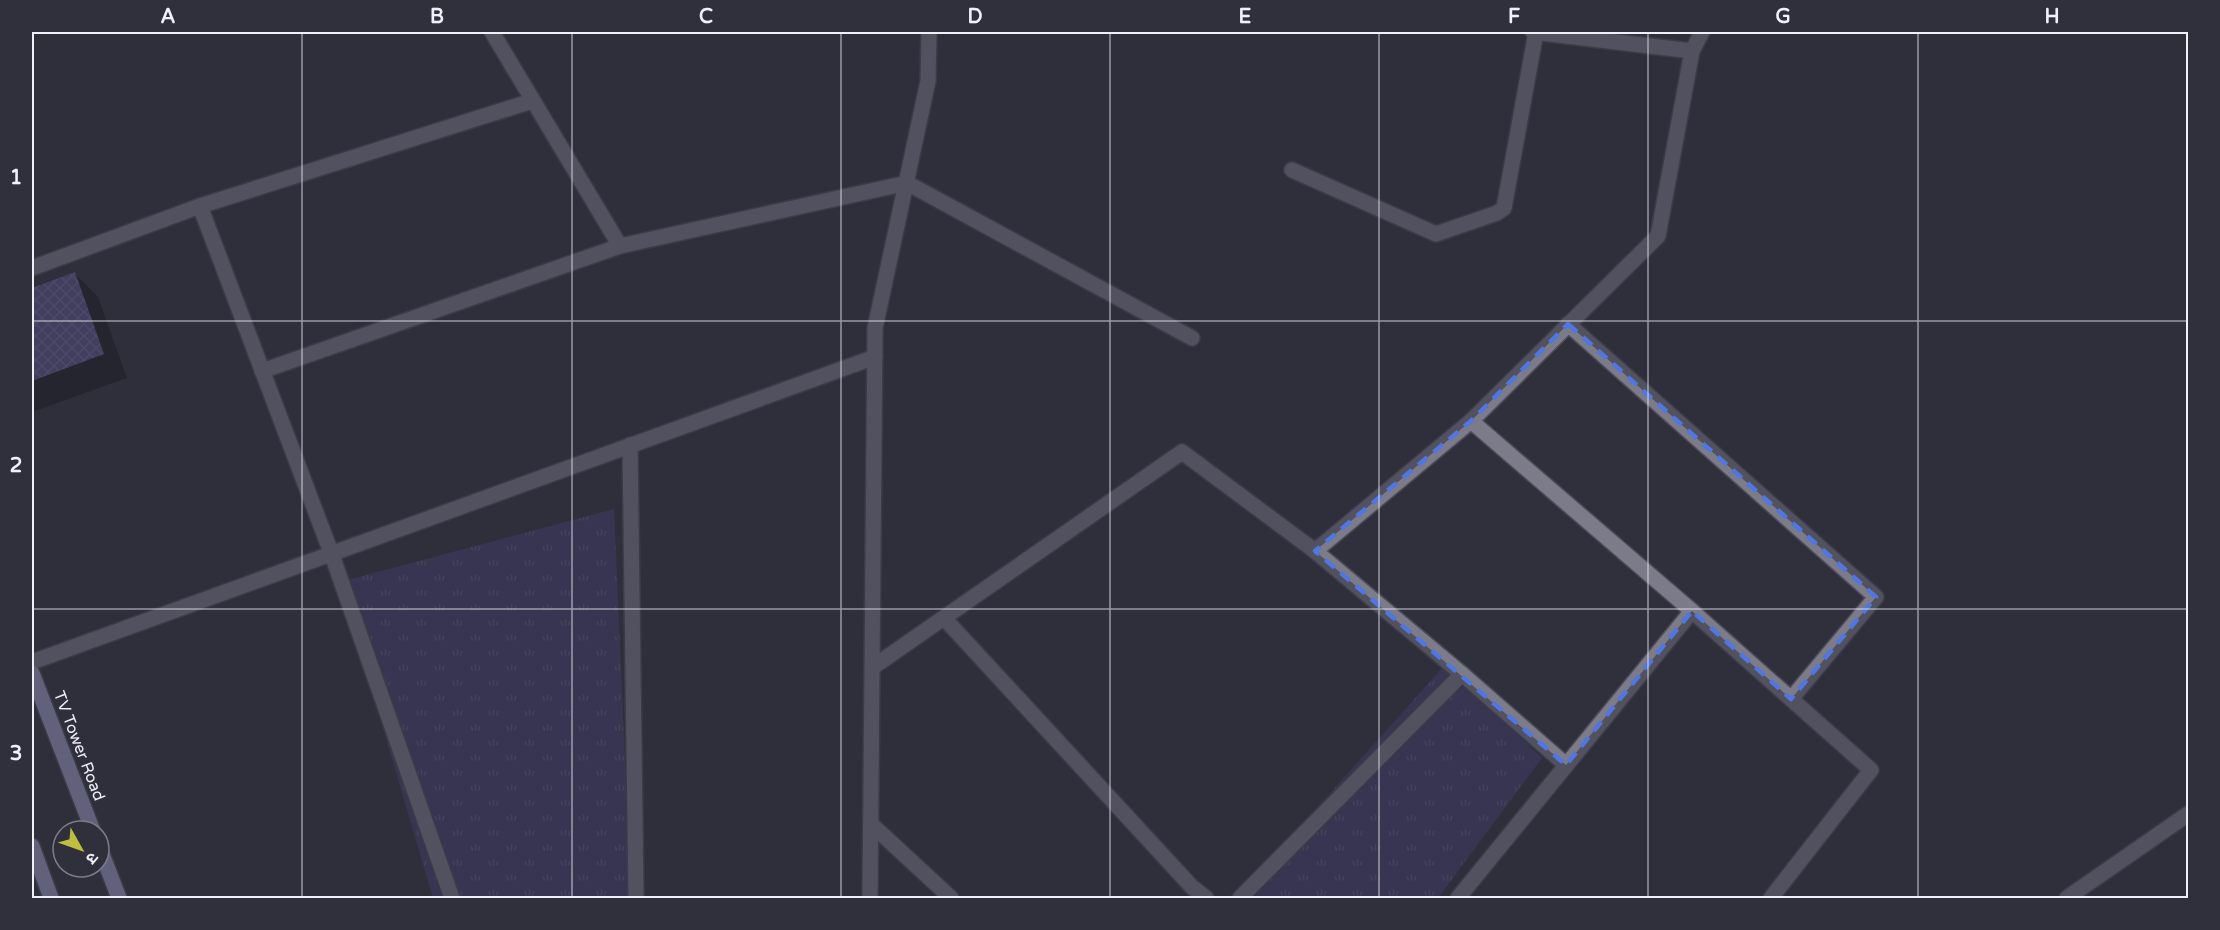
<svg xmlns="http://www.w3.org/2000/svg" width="2220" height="930" font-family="'Varela Round','Noto Sans Devanagari',sans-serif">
	<defs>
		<pattern id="park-tufts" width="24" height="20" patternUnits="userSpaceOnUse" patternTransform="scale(1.5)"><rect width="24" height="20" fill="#423c6b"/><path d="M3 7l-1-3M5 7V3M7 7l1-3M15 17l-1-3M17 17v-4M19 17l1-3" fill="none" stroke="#5e5881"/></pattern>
		<pattern id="building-cross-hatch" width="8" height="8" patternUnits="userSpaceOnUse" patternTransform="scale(1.5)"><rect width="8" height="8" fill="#585089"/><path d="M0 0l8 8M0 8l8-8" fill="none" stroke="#706a9a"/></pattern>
	</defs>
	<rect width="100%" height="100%" fill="#302f3c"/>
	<g fill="url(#park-tufts)">
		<path d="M614 509 631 898H433L340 582Z"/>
		<path d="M1445 665 1542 758 1438 898H1250L1244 889Z"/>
	</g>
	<path fill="#0007" d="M74 273 98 297 127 378 32 412V289Z"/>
	<path fill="url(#building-cross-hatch)" d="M75 272 104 354 32 381V288Z"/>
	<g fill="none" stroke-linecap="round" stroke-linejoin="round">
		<defs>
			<g id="minor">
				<path d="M492 32 620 246"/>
				<path d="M1533 32 1692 51"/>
				<path d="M1292 170 1436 234 1497 213 1504 208 1536 32"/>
				<path d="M200 206 532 101"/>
				<path d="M32 268 200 206 332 555 452 898"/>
				<path d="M1568 324 1876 597 1791 699"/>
				<path d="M262 371 620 246 907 183 1192 338"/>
				<path d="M630 445 636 898"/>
				<path d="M1315 551 1462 674 1566 765"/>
				<path d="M1692 611 1871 770 1771 898"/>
				<path d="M944 618 1192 887 1206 898"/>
				<path d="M32 662 875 357"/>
				<path d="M873 667 1182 452 1315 551 1471 421 1658 236 1692 51 1702 32"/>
				<path d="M871 824 951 898"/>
				<path d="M870 898 875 328 928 81 929 32"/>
				<path d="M1240 898 1462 674"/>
				<path d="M1458 898 1692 611 1471 421"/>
				<path d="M2067 898 2188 814"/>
			</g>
			<g id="major">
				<path d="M32 673 93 831"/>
				<path d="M32 846 51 898"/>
				<path d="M99 846 119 898"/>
			</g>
		</defs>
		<use href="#minor" stroke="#4c4b56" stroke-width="18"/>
		<use href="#major" stroke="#4c4b56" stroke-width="18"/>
		<use href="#minor" stroke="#7c7b8a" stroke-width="15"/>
		<use href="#major" stroke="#a19dca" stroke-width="15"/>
	</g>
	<path d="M0 0H2220V930H0ZM1568 324 1876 597 1791 699 1692 611 1566 765 1315 551 1471 421Z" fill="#302f3c" fill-opacity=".55" fill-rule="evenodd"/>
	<path fill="none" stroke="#5276e0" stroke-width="4.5" stroke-dasharray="12 8" stroke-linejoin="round" d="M1568 324 1876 597 1791 699 1692 611 1566 765 1315 551 1471 421Z"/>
	<path fill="none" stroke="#f1f0f9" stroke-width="1.5" stroke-opacity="0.55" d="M302 32V898M572 32V898M841 32V898M1110 32V898M1379 32V898M1648 32V898M1918 32V898M32 321H2188M32 609H2188"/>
	<g text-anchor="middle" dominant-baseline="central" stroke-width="6" stroke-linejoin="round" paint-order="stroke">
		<g font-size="16" fill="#f1f0f9" stroke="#302f3c">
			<text transform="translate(79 746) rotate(69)">TV Tower Road</text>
		</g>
	</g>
	<rect width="2220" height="930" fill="none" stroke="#302f3c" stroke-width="66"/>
	<g transform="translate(81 849) rotate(130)"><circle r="28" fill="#302f3c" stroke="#7d7c88" stroke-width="1.5"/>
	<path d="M0-4.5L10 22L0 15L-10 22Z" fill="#c0be41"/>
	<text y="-9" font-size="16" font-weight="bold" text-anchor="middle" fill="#f1f0f9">उ</text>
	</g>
	<rect x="33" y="33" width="2154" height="864" fill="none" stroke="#f1f0f9" stroke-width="2"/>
	<g font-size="20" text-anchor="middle" font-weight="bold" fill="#f1f0f9">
		<text x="168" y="23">A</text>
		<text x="437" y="23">B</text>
		<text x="706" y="23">C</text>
		<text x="975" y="23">D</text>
		<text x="1245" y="23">E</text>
		<text x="1514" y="23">F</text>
		<text x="1783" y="23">G</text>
		<text x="2052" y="23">H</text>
		<text x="16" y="184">1</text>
		<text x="16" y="472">2</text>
		<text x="16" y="760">3</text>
	</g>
</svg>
